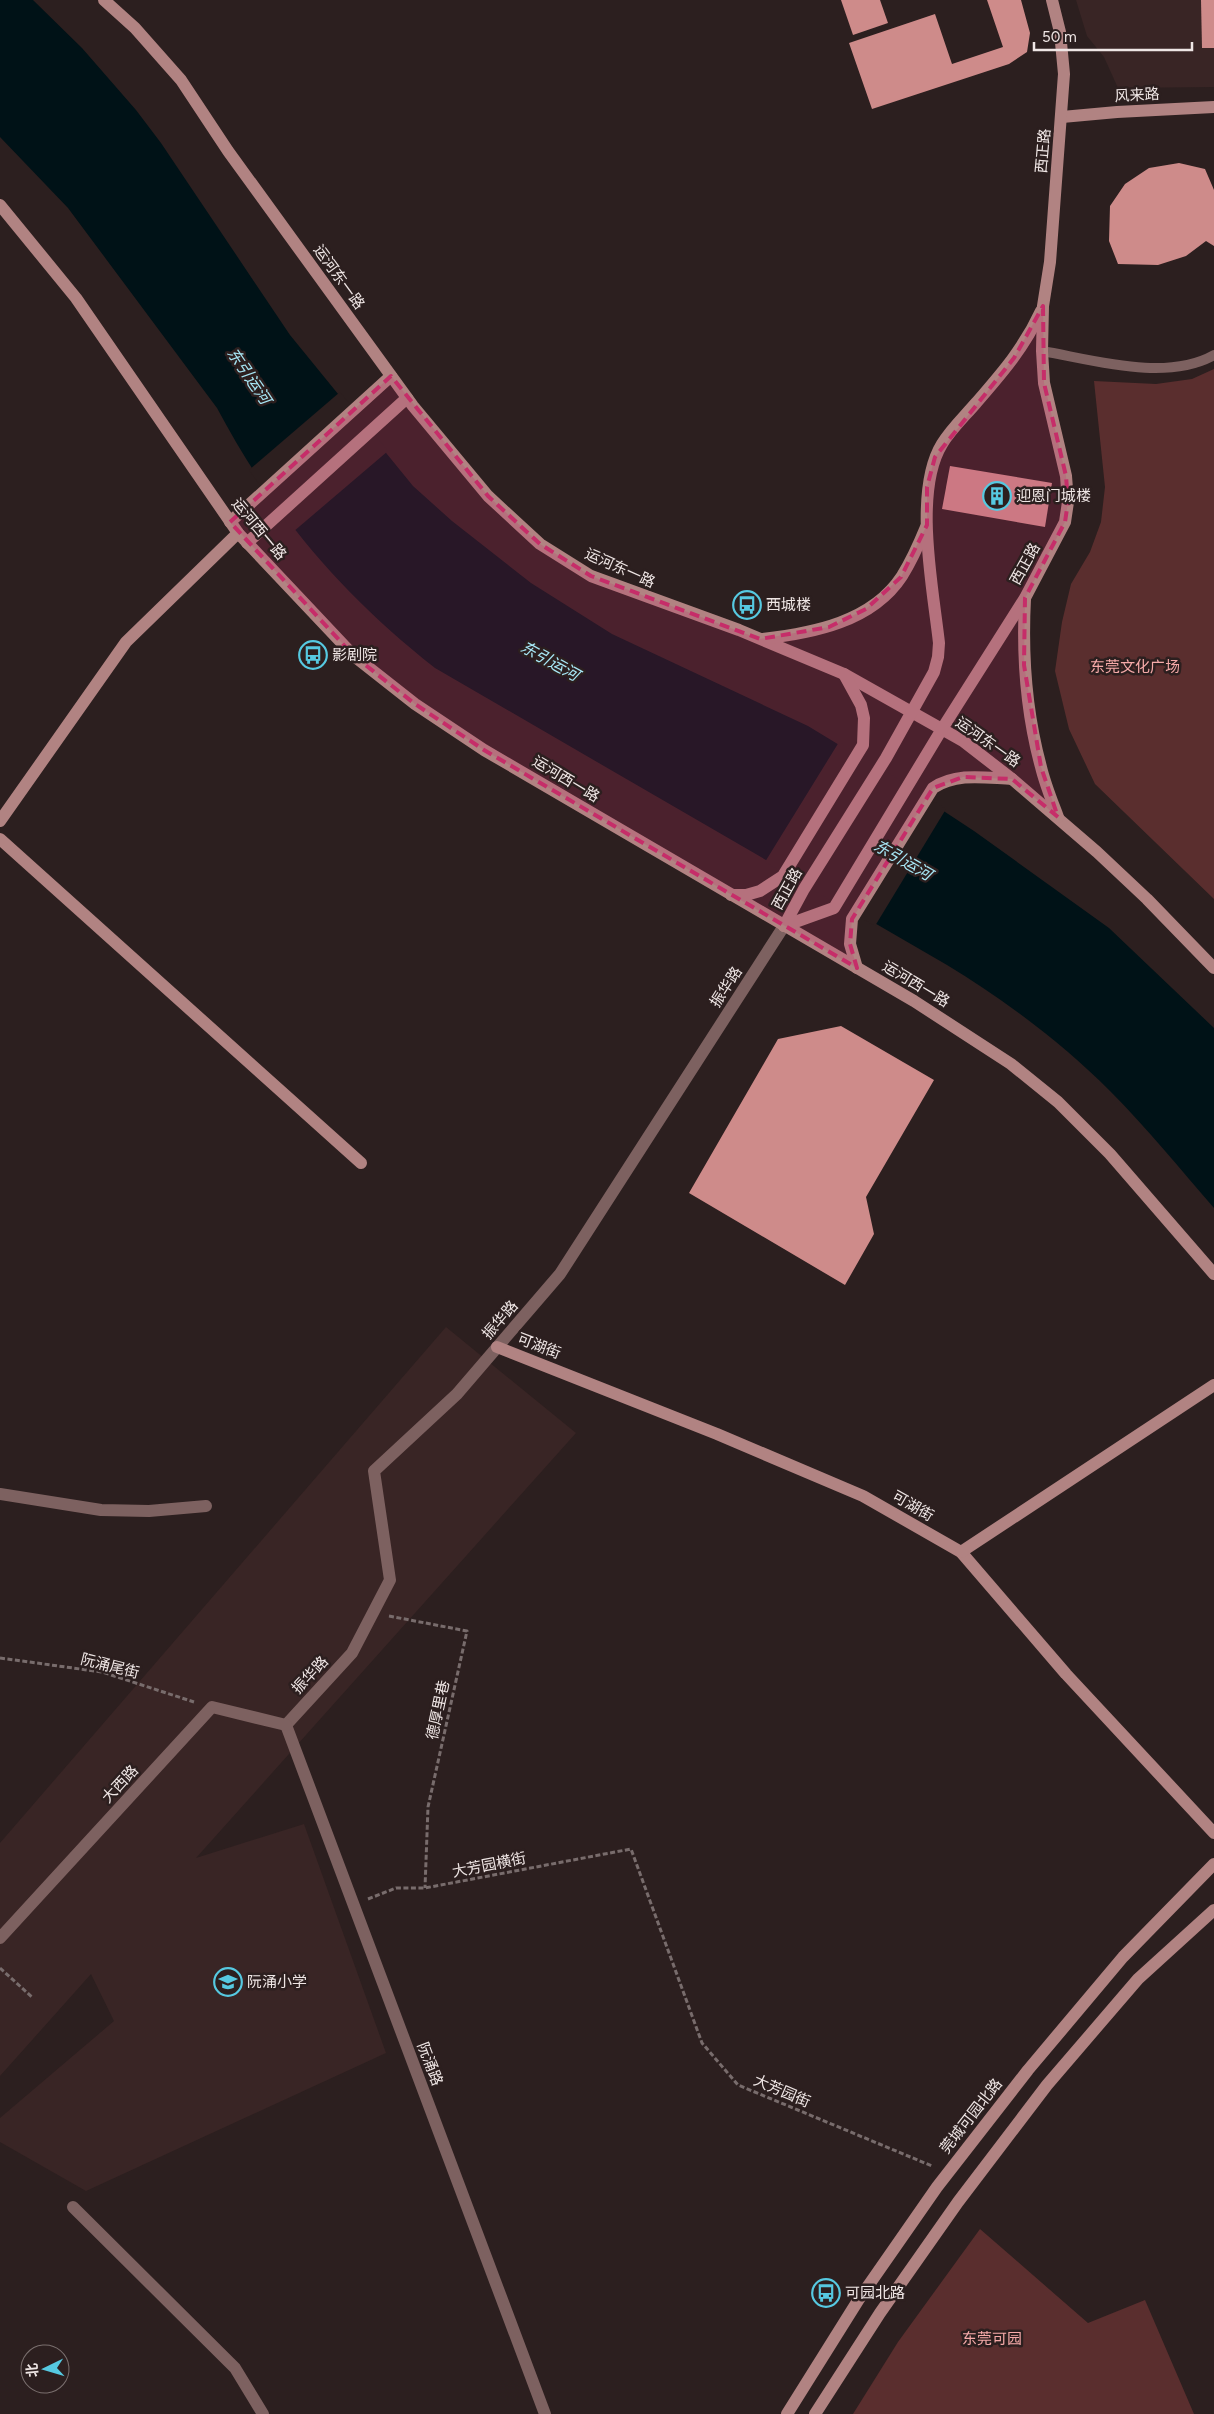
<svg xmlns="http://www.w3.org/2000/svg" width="1214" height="2414" font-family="Figtree,'Noto Sans SC',sans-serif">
	<rect width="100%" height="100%" fill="#2c1f1f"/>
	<g fill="#392525">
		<path d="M1076 0H1214V87L1118 88 1104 57 1087 36Z"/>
		<path d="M446 1327 576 1433 196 1858 304 1824 386 2053 86 2191 0 2142V2118L114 2021 91 1974 0 2076V1843Z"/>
	</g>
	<g fill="#5a2e2e">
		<path d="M1214 369V899L1095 784 1069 729 1055 671 1062 622 1071 584 1090 552 1101 522 1105 487 1094 381 1156 384 1192 379Z"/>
		<path d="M980 2229 1088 2323 1145 2300 1194 2414H853L898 2342Z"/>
	</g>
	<path fill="#001217" d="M0 0H33L82 48 136 110 161 143 290 335 413 486 452 521 531 583 612 634 808 726 892 777 974 831 1109 928 1214 1028V1208C1180 1169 1147 1128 1110 1091 1061 1042 1006 1001 947 965L435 668C340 593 274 515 217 408L68 208 0 137Z"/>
	<g fill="#2c1f1f">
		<path d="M340 392 388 451 293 532 249 470Z"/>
		<path d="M839 742 946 809 875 926 765 862Z"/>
	</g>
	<g fill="#ce8b8a">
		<path d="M841 0H880L888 23 853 35Z"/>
		<path d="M987 0H1021L1030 33 1027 52 1009 64 872 109 849 43 935 14 952 64 1003 47Z"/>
		<path d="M1201 0H1214V48H1202Z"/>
		<path d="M1179 163 1205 169 1214 190V246L1206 241 1186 256 1158 265 1118 264 1109 241 1110 206 1125 184 1149 168Z"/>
		<path d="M950 466 1052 483 1045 527 942 509Z"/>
		<path d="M841 1026 934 1080 866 1197 874 1234 845 1285 689 1193 778 1039Z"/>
	</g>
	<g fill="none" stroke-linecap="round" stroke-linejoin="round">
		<g stroke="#786c6c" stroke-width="3" stroke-dasharray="5 2.5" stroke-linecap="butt">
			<path d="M389 1616 467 1631 428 1807 425 1888"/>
			<path d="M0 1658 102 1672 194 1702"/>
			<path d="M368 1899 396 1888H425L631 1849 702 2043 738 2085 932 2166"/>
			<path d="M0 1968 33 1998"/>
		</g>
		<path stroke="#7d6160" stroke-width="10" d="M1042 351C1094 360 1166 382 1214 355"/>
		<g stroke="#7d6160" stroke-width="12">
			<path d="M0 1494 101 1510 149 1511 206 1506"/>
			<path d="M286 1725 352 1653 390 1580 374 1471 457 1394 560 1274 784 926"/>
			<path d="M286 1725 545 2414"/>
			<path d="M0 1938 212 1707 286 1725"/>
			<path d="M73 2207 235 2368 263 2414"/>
		</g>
		<g stroke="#b18382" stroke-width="12">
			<path d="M104 0 135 28 181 80 228 151 413 406 488 496 540 544 591 576 739 630 844 674 963 741 1012 779 1097 852 1147 899 1214 968"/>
			<path d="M1062 117 1117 112 1214 107"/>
			<path d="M0 205 76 298 238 533 354 656 415 704 484 750 914 1001 1011 1064 1058 1102 1110 1154 1214 1274"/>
			<path d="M230 522 391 376"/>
			<path d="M247 543 407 398"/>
			<path d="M1025 599C1022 656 1026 712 1041 767 1045 784 1052 801 1058 817"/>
			<path d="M762 639C813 633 872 622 902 576 912 560 919 544 926 527"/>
			<path d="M0 821 126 642 238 533"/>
			<path d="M0 839 361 1163"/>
			<path d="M731 895H746L760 891 783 876 863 745 864 718 861 705 844 674"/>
			<path d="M784 926 834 908 942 729 1025 598 1065 522 1068 502 1066 476 1044 383 1042 351 1043 306 1050 262 1064 74 1060 32 1052 0"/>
			<path d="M784 926 804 889 886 758 934 672 938 657 939 643C933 588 913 491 942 444 951 429 964 417 976 403 1002 373 1024 348 1041 311"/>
			<path d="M857 968 850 944 852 919 933 788C957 772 986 778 1012 779"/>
			<path d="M497 1347 717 1434 863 1496 961 1552 1066 1674 1214 1833"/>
			<path d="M961 1552 1214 1385"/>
			<path d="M787 2414 859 2299 937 2187 1028 2070 1123 1957 1214 1864"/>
			<path d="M815 2414 880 2313 958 2202 1047 2085 1138 1979 1214 1910"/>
		</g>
	</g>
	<path fill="#c62d69" fill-opacity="0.2" stroke="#c62d69" stroke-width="4" stroke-dasharray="10 6" stroke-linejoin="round" d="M1043 306 1044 383 1066 476 1068 502 1065 522 1025 598 1024 665 1041 767 1058 817 1012 779 963 777 933 788 852 919 850 944 857 968 484 750 415 704 354 656 230 522 391 376 488 496 540 544 591 576 760 639 829 627 866 609 901 577 927 525V487L935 457 1014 358Z"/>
	<defs>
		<symbol id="building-ring" viewBox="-11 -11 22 22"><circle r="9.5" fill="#2c1f1f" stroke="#56c9e1" stroke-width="1.5"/><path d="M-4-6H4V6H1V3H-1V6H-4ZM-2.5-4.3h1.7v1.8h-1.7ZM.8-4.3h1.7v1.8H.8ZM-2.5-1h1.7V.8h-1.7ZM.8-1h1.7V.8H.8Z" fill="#56c9e1"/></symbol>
		<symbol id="bus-ring" viewBox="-11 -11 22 22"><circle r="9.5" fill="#2c1f1f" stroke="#56c9e1" stroke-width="1.5"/><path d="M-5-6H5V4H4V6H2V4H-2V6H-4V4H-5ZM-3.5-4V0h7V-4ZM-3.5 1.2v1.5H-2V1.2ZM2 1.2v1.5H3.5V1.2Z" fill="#56c9e1"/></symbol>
		<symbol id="school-ring" viewBox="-11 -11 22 22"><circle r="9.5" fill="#2c1f1f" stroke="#56c9e1" stroke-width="1.5"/><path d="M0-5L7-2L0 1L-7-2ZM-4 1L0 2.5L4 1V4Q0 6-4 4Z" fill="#56c9e1"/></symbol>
	</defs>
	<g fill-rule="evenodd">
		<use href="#building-ring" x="981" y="480" width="32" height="32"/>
		<use href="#bus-ring" x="731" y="589" width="32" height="32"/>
		<use href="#bus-ring" x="297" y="639" width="32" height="32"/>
		<use href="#school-ring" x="212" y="1966" width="32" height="32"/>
		<use href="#bus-ring" x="810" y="2277" width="32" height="32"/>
	</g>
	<g text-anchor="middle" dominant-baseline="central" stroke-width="5" stroke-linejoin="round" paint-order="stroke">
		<g font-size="15" fill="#efe6e5" stroke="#2c1f1f">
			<text transform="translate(1137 95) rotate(-3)">风来路</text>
			<text transform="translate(1043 151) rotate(-85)">西正路</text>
			<text transform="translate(339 277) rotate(54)">运河东一路</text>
			<text transform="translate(259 529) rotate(50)">运河西一路</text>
			<text transform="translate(1025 564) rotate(-61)">西正路</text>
			<text transform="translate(620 568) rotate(24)">运河东一路</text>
			<text transform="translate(988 742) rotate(35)">运河东一路</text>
			<text transform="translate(566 779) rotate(31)">运河西一路</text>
			<text transform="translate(787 889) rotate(-61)">西正路</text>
			<text transform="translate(916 984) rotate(31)">运河西一路</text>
			<text transform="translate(726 987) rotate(-57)">振华路</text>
			<text transform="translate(500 1320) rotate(-49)">振华路</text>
			<text transform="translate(539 1346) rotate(21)">可湖街</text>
			<text transform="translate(913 1506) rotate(30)">可湖街</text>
			<text transform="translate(110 1666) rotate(14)">阮涌尾街</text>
			<text transform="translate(310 1675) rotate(-47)">振华路</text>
			<text transform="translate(438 1710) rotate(-78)">德厚里巷</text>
			<text transform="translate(120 1784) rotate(-47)">大西路</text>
			<text transform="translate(489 1865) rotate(-11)">大芳园横街</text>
			<text transform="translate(430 2064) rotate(69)">阮涌路</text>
			<text transform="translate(782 2091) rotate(23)">大芳园街</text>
			<text transform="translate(971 2116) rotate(-52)">莞城可园北路</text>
		</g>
		<g font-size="15" fill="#efe6e5" stroke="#2c1f1f" text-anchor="start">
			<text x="1016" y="496">迎恩门城楼</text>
			<text x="766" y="605">西城楼</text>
			<text x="332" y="655">影剧院</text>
			<text x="247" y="1982">阮涌小学</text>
			<text x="845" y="2293">可园北路</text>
		</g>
		<g font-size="15" fill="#f6aaa9" stroke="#2c1f1f">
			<text x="1135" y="667">东莞文化广场</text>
			<text x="992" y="2339">东莞可园</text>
		</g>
		<g font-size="16" font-style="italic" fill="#a8e8f7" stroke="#2c1f1f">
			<text transform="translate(249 376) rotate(56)">东引运河</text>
			<text transform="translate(550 661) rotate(29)">东引运河</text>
			<text transform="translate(903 860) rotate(30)">东引运河</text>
		</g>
	</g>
	<g transform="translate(45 2369) rotate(265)"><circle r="24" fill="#2c1f1f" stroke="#7a6f6e"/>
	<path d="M0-4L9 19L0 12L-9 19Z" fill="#56c9e1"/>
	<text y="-8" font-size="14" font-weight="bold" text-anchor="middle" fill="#efe6e5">北</text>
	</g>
	<path d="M1034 42v8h158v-8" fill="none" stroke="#efe6e5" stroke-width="2.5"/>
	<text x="1042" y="42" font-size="15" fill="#efe6e5" stroke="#2c1f1f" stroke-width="4" paint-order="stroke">50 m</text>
</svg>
